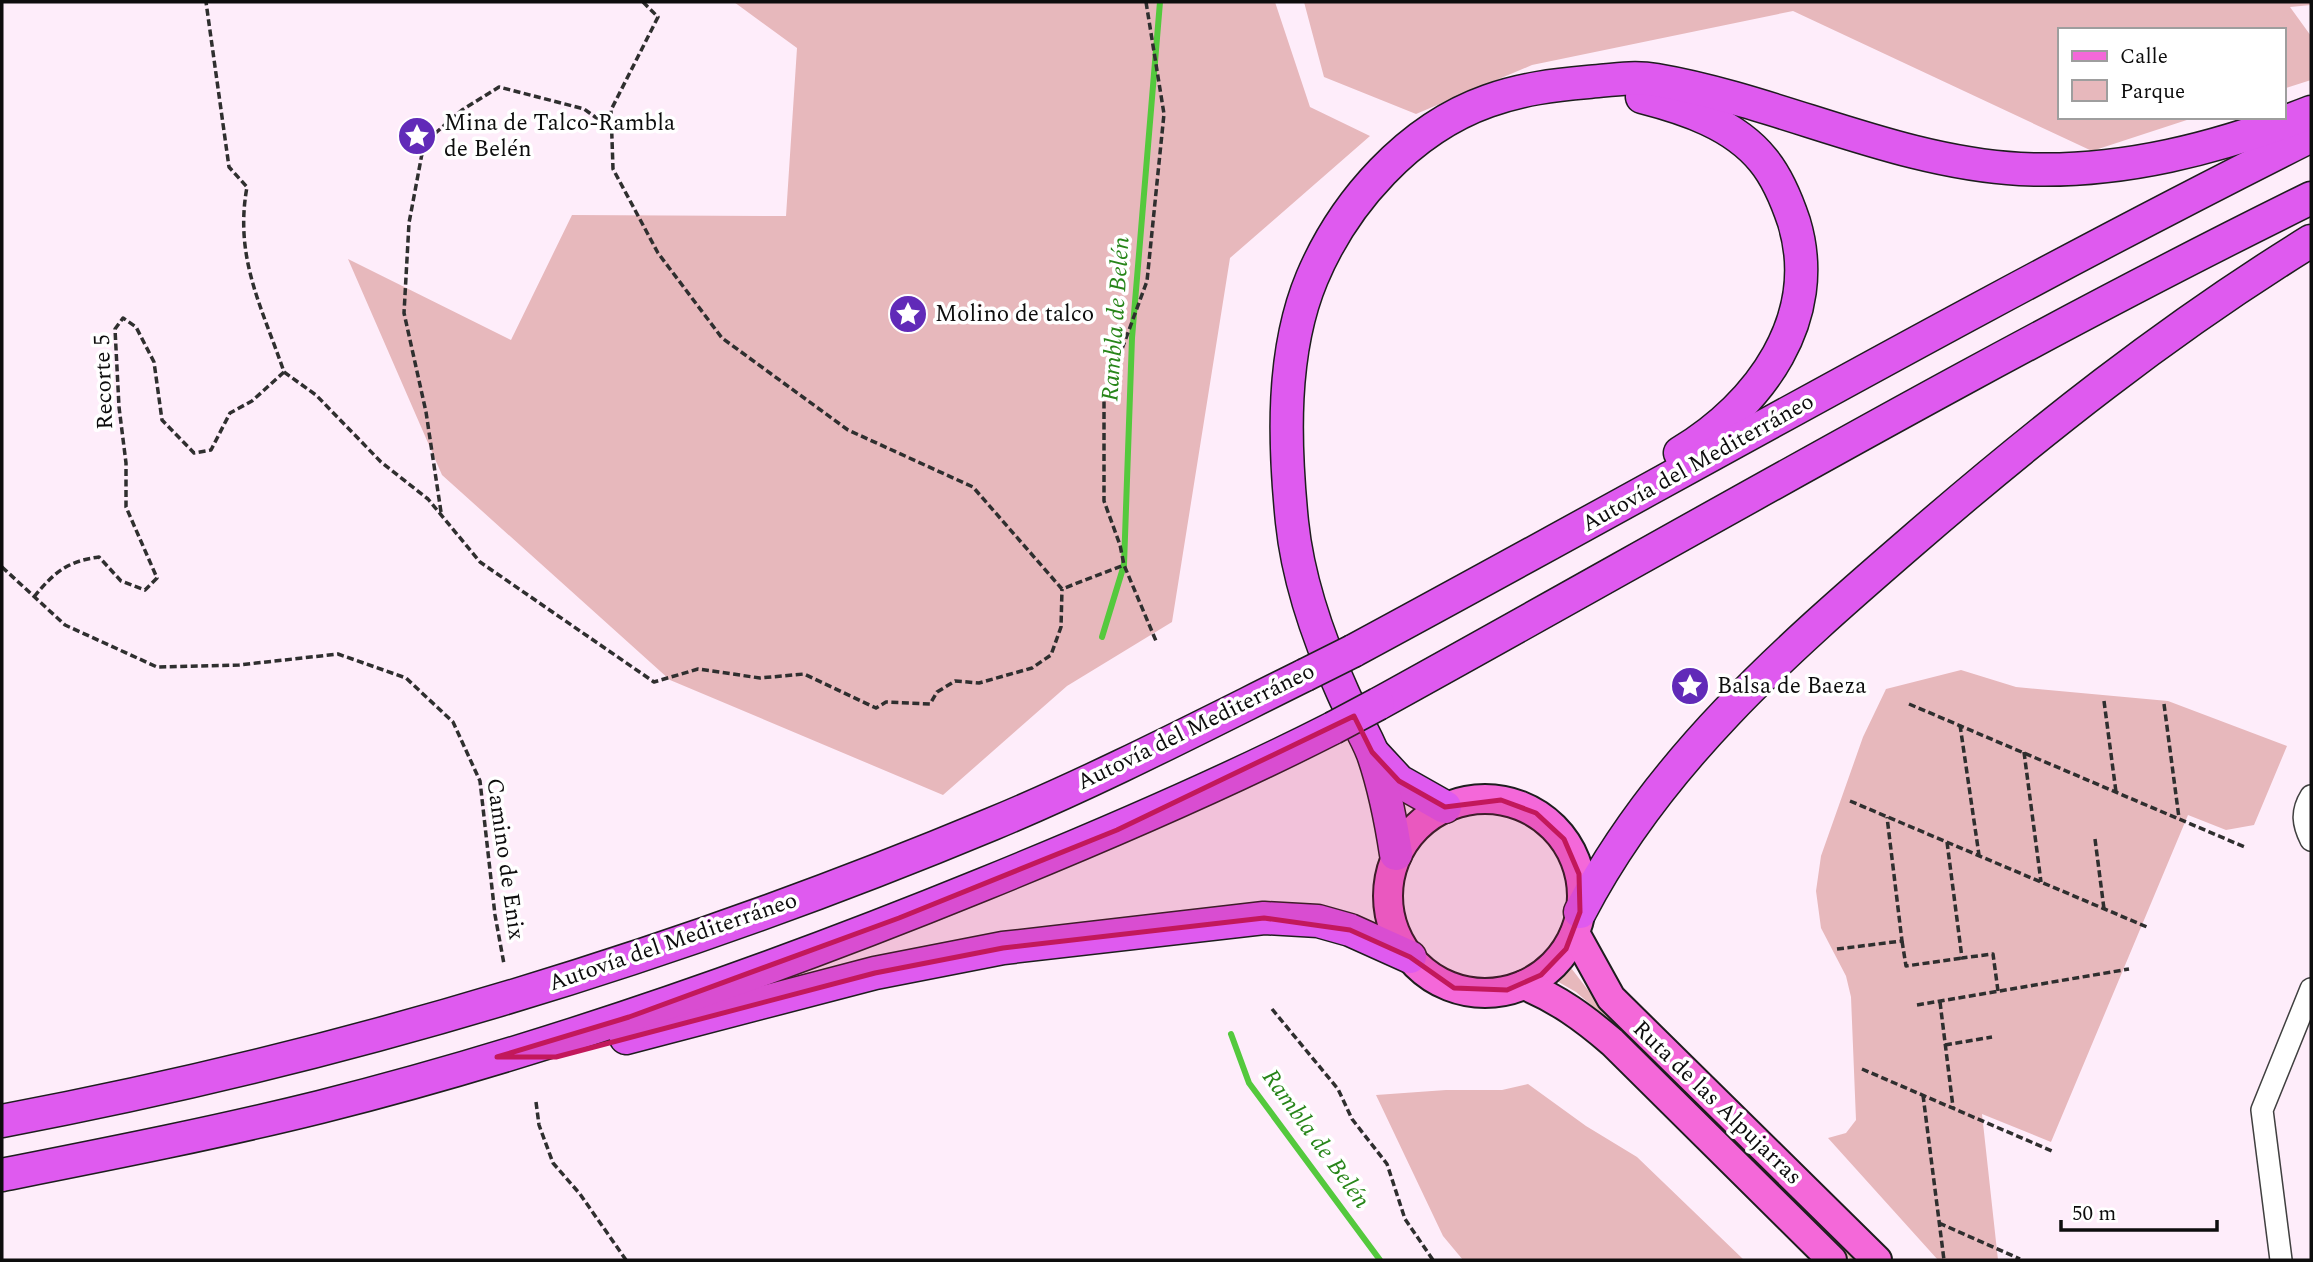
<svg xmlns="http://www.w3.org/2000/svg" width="2313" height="1262" font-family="Spectral,serif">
	<rect width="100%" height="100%" fill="#feedfa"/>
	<g fill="#e7b8bc">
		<path d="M734 2H1275L1310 107 1370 136 1230 258 1172 622 1067 686 943 795 670 680 442 475 348 259 511 340 572 215 786 216 797 48Z"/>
		<path d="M1304 2H2311V5L2290 7 2311 36V80L2283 89V30H2059V117H2196L2092 151 1793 11 1532 65 1416 114 1324 77Z"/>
		<path d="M1961 670 2016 687 2168 701 2287 746 2254 825 2226 830 2188 815 2051 1142 1982 1114 1998 1260H1938L1828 1138 1846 1133 1856 1120 1851 997 1846 976 1821 928 1816 891 1821 856 1863 737 1886 689Z"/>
		<path d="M1568 964 1601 1007 1861 1260H1851L1613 1024 1576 992 1555 980Z"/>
		<path d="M1528 1084 1586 1126 1637 1157 1744 1260H1463L1443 1236 1376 1095 1446 1090H1502Z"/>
	</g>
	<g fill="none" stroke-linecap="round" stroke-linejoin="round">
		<g stroke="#54c93d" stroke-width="6">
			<path d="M1102 637 1124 565 1132 338 1160 2"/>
			<path d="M1231 1034 1249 1083 1380 1260"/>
		</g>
		<defs>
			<g id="minor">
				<path d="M2311 796C2301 812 2303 824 2311 840"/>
				<path d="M2281 1260 2262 1110 2311 989"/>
			</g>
			<g id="major">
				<circle cx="1485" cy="896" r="97"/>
				<path d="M1575 933 1611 998 1877 1260"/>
				<path d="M1524 985C1558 999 1584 1018 1612 1042L1832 1260"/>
			</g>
			<g id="highway">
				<path d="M1642 97C1685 108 1734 124 1763 160 1778 178 1787 201 1794 222 1823 318 1760 405 1680 453"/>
				<path d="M1353 651C1672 479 1987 298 2311 136"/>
				<path d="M1378 704C1688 533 1994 354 2311 198"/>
				<path d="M1374 754 1399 781 1445 807"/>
				<path d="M1396 854C1391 821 1384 786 1373 754 1365 733 1352 714 1343 693 1319 640 1298 580 1292 522 1284 443 1281 352 1312 278 1344 202 1409 129 1488 101 1521 89 1554 85 1588 82 1611 80 1634 76 1656 80 1779 101 1894 162 2020 169 2121 174 2219 148 2311 112"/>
				<path d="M1580 912C1658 762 1784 652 1910 543 2037 433 2168 329 2311 241"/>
				<path d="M626 1038 875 973 1003 948 1264 918 1318 921 1350 930 1410 957"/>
				<path d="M2 1121C341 1057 673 957 992 824 1098 780 1202 726 1305 675"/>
				<path d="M2 1175C108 1154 215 1133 320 1107 547 1050 768 972 984 884 1102 836 1219 786 1333 728"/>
			</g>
		</defs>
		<use href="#minor" stroke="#404040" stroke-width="24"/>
		<use href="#major" stroke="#1e1e1e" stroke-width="32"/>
		<use href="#highway" stroke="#1e1e1e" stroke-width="35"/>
		<g stroke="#2f2f2f" stroke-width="3.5" stroke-dasharray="7 3.5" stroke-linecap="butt">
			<path d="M643 2 658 17 611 110 613 169 658 253 722 338 848 430 973 487 1062 589 1124 565"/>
			<path d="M1146 2 1164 114 1147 281 1104 398V501L1120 545 1124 565 1156 641"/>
			<path d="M284 372 316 395 381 462 428 499 480 562 654 682 698 669 760 678 804 674 876 708 886 702 930 704 937 692 955 681 979 683 1032 668 1051 655 1061 627 1062 589"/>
			<path d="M441 512 426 412 404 313 409 223 424 143 462 110 499 87 584 109 612 129"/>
			<path d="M2 567 65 625 157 667 239 665 338 654 406 678 453 722 480 781 495 915 504 964"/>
			<path d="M34 597C54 572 68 561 99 557L121 581 145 590 157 578 126 507V463L119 407 115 329 123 318 136 327 154 362 162 420 194 453 211 450 230 413 252 401 284 372C262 307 234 258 247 187L229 167 206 2"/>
			<path d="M2104 701 2116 792"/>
			<path d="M1909 704 2247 848"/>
			<path d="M2164 704 2179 818"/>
			<path d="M1960 725 1979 855"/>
			<path d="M2024 752 2041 882"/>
			<path d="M1850 801 2147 927"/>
			<path d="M2095 839 2104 909"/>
			<path d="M1947 842 1962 958 1993 954 1998 991"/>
			<path d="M1902 941 1906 966 1962 958"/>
			<path d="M1837 949 1902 941 1887 817"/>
			<path d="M1940 1002 1953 1107"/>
			<path d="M1917 1005 2129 969"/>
			<path d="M1272 1009 1338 1089 1352 1119 1387 1164 1405 1219 1433 1260"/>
			<path d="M1945 1045 1992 1037"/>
			<path d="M1862 1069 2052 1151"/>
			<path d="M1923 1095 1944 1260"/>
			<path d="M536 1102 539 1125 553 1163 580 1194 626 1260"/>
			<path d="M1939 1223 2020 1259"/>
		</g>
		<use href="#minor" stroke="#fff" stroke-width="21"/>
		<use href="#major" stroke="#f468d9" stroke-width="28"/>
		<use href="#highway" stroke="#df5aef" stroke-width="32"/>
		<defs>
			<g id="highway-bridge">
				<path d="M1305 675 1353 651"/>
				<path d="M1333 728 1378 704"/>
			</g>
		</defs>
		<use href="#highway-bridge" stroke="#1e1e1e" stroke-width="35" stroke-linecap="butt"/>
		<use href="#highway-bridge" stroke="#df5aef" stroke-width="32"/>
	</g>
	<path fill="#c2185b" fill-opacity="0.2" stroke="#c2185b" stroke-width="5" stroke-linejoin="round" d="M1354 716 1372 752 1399 781 1445 807 1501 800 1536 813 1564 839 1579 874 1580 912 1566 949 1541 975 1507 990 1454 988 1410 957 1350 930 1264 918 1003 948 875 973 556 1057H497L629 1017 899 918 1117 830Z"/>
	<defs>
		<symbol id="sight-disc" viewBox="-11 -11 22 22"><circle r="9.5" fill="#612ab8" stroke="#fff"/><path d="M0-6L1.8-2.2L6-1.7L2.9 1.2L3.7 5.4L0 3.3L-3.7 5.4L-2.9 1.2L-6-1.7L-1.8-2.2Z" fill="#fff"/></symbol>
	</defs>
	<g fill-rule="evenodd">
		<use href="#sight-disc" x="395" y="114" width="44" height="44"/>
		<use href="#sight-disc" x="886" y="292" width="44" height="44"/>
		<use href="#sight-disc" x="1668" y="664" width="44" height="44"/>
	</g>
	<g text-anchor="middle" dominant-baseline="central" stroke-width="7" stroke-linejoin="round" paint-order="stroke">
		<g font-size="23" fill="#0d0d0d" stroke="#fff" text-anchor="start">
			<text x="444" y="123">Mina de Talco-Rambla<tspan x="444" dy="26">de Belén</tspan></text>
			<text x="935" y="314">Molino de talco</text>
			<text x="1717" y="686">Balsa de Baeza</text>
		</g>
		<g font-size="23" fill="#0d0d0d" stroke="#fff">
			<text transform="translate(104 382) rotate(-92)">Recorte 5</text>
			<text transform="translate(1698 463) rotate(-29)">Autovía del Mediterráneo</text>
			<text transform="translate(1196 727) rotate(-26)">Autovía del Mediterráneo</text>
			<text transform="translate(505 859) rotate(82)">Camino de Enix</text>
			<text transform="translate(673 942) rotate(-19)">Autovía del Mediterráneo</text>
			<text transform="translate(1717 1103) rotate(44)">Ruta de las Alpujarras</text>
		</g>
		<g font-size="24" font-style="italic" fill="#278519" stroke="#fff">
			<text transform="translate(1116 319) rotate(-86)">Rambla de Belén</text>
			<text transform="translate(1316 1139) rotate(54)">Rambla de Belén</text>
		</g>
	</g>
	<rect width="2313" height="1262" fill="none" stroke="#0d0d0d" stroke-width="7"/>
	<rect x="2058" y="28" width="228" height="91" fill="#ffffff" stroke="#9e9e9e" stroke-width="2"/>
	<rect x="2072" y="51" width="35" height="10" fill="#f468d9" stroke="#9e9e9e" stroke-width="2"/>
	<text x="2120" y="63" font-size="21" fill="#0d0d0d">Calle</text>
	<rect x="2072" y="80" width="35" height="21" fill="#e7b8bc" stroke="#9e9e9e" stroke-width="2"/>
	<text x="2120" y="98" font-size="21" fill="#0d0d0d">Parque</text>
	<path d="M2061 1220v10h156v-10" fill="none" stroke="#0d0d0d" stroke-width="3.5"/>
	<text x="2072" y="1220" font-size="21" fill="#0d0d0d" stroke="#ffffff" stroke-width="5" paint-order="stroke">50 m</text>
</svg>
